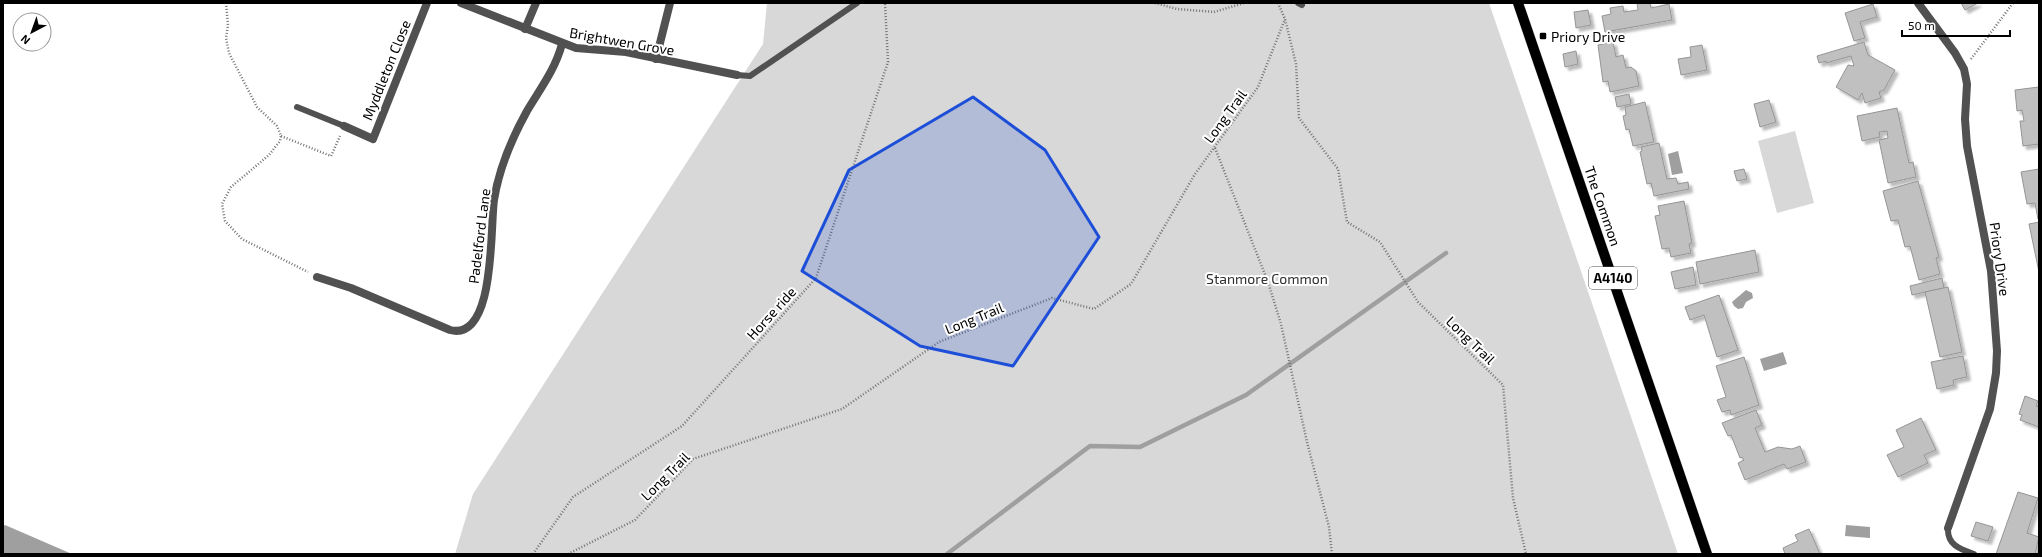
<svg xmlns="http://www.w3.org/2000/svg" width="2042" height="557" font-family="'Exo 2',sans-serif">
	<defs>
		<filter id="shadow"><feDropShadow dx="3.5" dy="3.5" stdDeviation="1" flood-color="#0004"/></filter>
	</defs>
	<rect width="100%" height="100%" fill="#fff"/>
	<g fill="#d8d8d8">
		<path d="M767 3H1489L1678 554H455L473 494 763 44Z"/>
		<path d="M1795 131 1814 203 1777 213 1758 141Z"/>
	</g>
	<g fill="#9f9f9f">
		<path d="M1678 151 1683 173 1672 175 1668 154Z"/>
		<path d="M1746 290 1752 293 1753 298 1746 302 1743 308 1738 309 1734 306 1732 302Z"/>
		<path d="M1783 352 1787 364 1764 371 1760 359Z"/>
		<path d="M5 525 72 554H3V526Z"/>
		<path d="M1846 525 1870 527V538L1845 536Z"/>
	</g>
	<g fill="none" stroke-linecap="round" stroke-linejoin="round">
		<path stroke="#9f9f9f" stroke-width="4.5" d="M947 554 1090 446 1140 447 1246 395 1446 253"/>
	</g>
	<g fill="#c0c0c0" stroke="#959595" filter="url(#shadow)">
		<path d="M1637 3H1650L1651 8 1669 4 1672 20 1605 32 1602 16 1611 14 1610 8 1623 6 1624 12 1638 10Z"/>
		<path d="M1961 3H1978L1965 10Z"/>
		<path d="M1873 4 1877 17 1860 22 1865 38 1854 41 1845 13Z"/>
		<path d="M1588 10 1591 25 1576 28 1574 12Z"/>
		<path d="M1613 42 1616 57 1623 55 1626 68 1631 67 1636 71 1639 86 1610 92 1608 81 1603 82 1598 45Z"/>
		<path d="M1864 42 1868 55 1895 70 1884 90 1879 92 1881 98 1865 103 1862 93 1858 100 1836 87 1848 65 1854 66 1851 56 1826 63V61L1819 63 1817 56Z"/>
		<path d="M1702 45 1707 70 1681 75 1678 59 1691 57 1690 47Z"/>
		<path d="M1576 51 1578 64 1565 67 1563 54Z"/>
		<path d="M2039 87V144L2023 146 2020 121H2024L2022 110 2017 111 2015 90Z"/>
		<path d="M1629 94 1631 104 1617 107 1615 97Z"/>
		<path d="M1769 100 1776 122 1760 127 1754 104Z"/>
		<path d="M1645 102 1654 142 1633 146 1629 129 1626 130 1623 116 1626 115 1625 107Z"/>
		<path d="M1897 108 1909 163 1913 162 1916 177 1888 183 1879 140 1888 138 1887 131 1879 132 1880 137 1862 141 1857 116Z"/>
		<path d="M1659 143 1667 179 1676 178 1678 184 1688 182 1689 189 1654 196 1651 183 1647 184 1640 152 1642 151 1641 147Z"/>
		<path d="M1744 169 1747 179 1737 181 1734 171Z"/>
		<path d="M2039 169V219H2038L2035 203 2027 204 2021 172Z"/>
		<path d="M1918 181 1939 257 1936 258 1940 274 1919 280 1910 246 1905 247 1898 220 1891 221 1883 191Z"/>
		<path d="M1684 201 1692 243 1689 244 1691 253 1671 257 1669 248 1662 249 1655 216 1660 215 1658 206Z"/>
		<path d="M2039 222V272L2029 224Z"/>
		<path d="M1755 250 1759 272 1700 284 1696 262Z"/>
		<path d="M1693 267 1696 285 1675 289 1671 272Z"/>
		<path d="M1942 278 1944 288 1912 295 1910 286Z"/>
		<path d="M1948 287 1962 352 1940 357 1925 292Z"/>
		<path d="M1719 295 1738 350 1717 357 1704 315 1690 320 1685 307Z"/>
		<path d="M1963 356 1967 377 1953 380 1954 385 1937 389 1931 362Z"/>
		<path d="M1744 357 1759 405 1731 415 1730 410 1722 412 1717 400 1726 397 1716 366Z"/>
		<path d="M2025 396 2038 401 2036 406 2039 407V427L2020 420 2022 415 2019 414Z"/>
		<path d="M1756 410 1762 425 1755 428 1765 452 1778 447 1792 449 1800 446 1806 462 1787 469 1784 464 1745 480 1738 463 1744 460 1742 457 1740 458 1731 435 1728 436 1722 423Z"/>
		<path d="M1921 418 1936 450 1924 455 1928 463 1898 477 1887 455 1904 447 1896 430Z"/>
		<path d="M2018 492 2038 498 2027 533 2039 537 2035 554H1996Z"/>
		<path d="M1976 522 1993 527 1988 541 1971 536Z"/>
		<path d="M1809 529 1820 554H1785L1783 548 1798 541 1795 535Z"/>
	</g>
	<g fill="none" stroke-linecap="round" stroke-linejoin="round">
		<defs>
			<path id="primary" d="M1518 3 1707 554"/>
		</defs>
		<use href="#primary" stroke="#dbdbdb" stroke-width="11"/>
		<g stroke="#737373" stroke-width="2.5" stroke-dasharray="1 2" stroke-linecap="butt">
			<path d="M226 3 228 25 226 38 229 53 257 107 277 126 281 136 280 141 269 155 231 187 222 204 225 221 242 239 308 272"/>
			<path d="M1155 3 1177 9 1214 12 1244 3"/>
			<path d="M1278 3 1285 19 1296 64 1299 118 1338 169 1347 222 1380 242 1418 302 1503 385 1513 498 1526 554"/>
			<path d="M1971 59 2013 3"/>
			<path d="M281 136 331 156 340 136"/>
			<path d="M1215 148 1268 282 1281 324 1307 442 1329 527 1332 554"/>
			<path d="M533 554 573 497 682 426 816 278 888 62 885 3"/>
			<path d="M568 554 635 520 693 459 842 409 939 342 1052 298 1094 309 1131 284 1195 174 1258 87 1285 19"/>
		</g>
		<g stroke="#515151" stroke-width="6">
			<path d="M1298 3 1302 5"/>
			<path d="M737 75 750 76 857 3"/>
			<path d="M297 107 344 126"/>
			<path d="M1948 528C1947 545 1960 549 1974 554"/>
		</g>
		<g stroke="#515151" stroke-width="8">
			<path d="M461 3 576 48 626 52 737 75"/>
			<path d="M1918 3 1955 53 1964 69 1967 84 1965 119 1967 146 1991 271 1997 351 1996 373 1990 409 1948 528"/>
			<path d="M525 29 536 3"/>
			<path d="M656 59 670 3"/>
			<path d="M344 126 373 139 427 3"/>
			<path d="M317 277 351 288 450 330C496 342 490 226 494 200 499 169 512 138 527 111 540 89 555 70 562 44"/>
		</g>
		<use href="#primary" stroke="#000" stroke-width="10"/>
	</g>
	<path fill="#1d4ed8" fill-opacity="0.2" stroke="#1d4ed8" stroke-width="3" stroke-linejoin="round" d="M973 97 1045 150 1099 237 1013 366 920 346 802 271 849 170Z"/>
	<rect fill="#000" stroke="#fff" stroke-width="1.5" x="1539" y="32" width="8" height="8" rx="2"/>
	<g text-anchor="middle" dominant-baseline="central" stroke-width="4" stroke-linejoin="round" paint-order="stroke">
		<rect fill="#fff" stroke="#4c4c4c" stroke-width="1" x="1589" y="267" width="48" height="22" rx="3"/>
		<g font-size="13" font-weight="bold" fill="#000">
			<text x="1613" y="278">A4140</text>
		</g>
		<g font-size="14" fill="#000" stroke="#fff" text-anchor="start">
			<text x="1551" y="36">Priory Drive</text>
		</g>
		<g font-size="14" fill="#000" stroke="#fff">
			<text transform="translate(622 41) rotate(10)">Brightwen Grove</text>
			<text transform="translate(386 70) rotate(-68)">Myddleton Close</text>
			<text transform="translate(1225 116) rotate(-54)">Long Trail</text>
			<text transform="translate(1603 206) rotate(71)">The Common</text>
			<text transform="translate(479 236) rotate(-83)">Padelford Lane</text>
			<text transform="translate(2000 259) rotate(82)">Priory Drive</text>
			<text transform="translate(771 313) rotate(-48)">Horse ride</text>
			<text transform="translate(974 318) rotate(-22)">Long Trail</text>
			<text transform="translate(1471 340) rotate(44)">Long Trail</text>
			<text transform="translate(665 476) rotate(-45)">Long Trail</text>
		</g>
		<g font-size="14" fill="#2f2f2f" stroke="#fff">
			<text x="1267" y="278">Stanmore Common</text>
		</g>
	</g>
	<rect width="2042" height="557" fill="none" stroke="#000000" stroke-width="8"/>
	<g transform="translate(32 32) rotate(221)"><circle r="19" fill="#ffffff" stroke="#999999"/>
	<path d="M0-3L7 15L0 10L-7 15Z" fill="#000000"/>
	<text y="-6" font-size="11" font-weight="bold" text-anchor="middle" fill="#000000">N</text>
	</g>
	<path d="M1902 30v6h108v-6" fill="none" stroke="#000000" stroke-width="2"/>
	<text x="1908" y="30" font-size="12" fill="#000000" stroke="#ffffff" stroke-width="3" paint-order="stroke">50 m</text>
</svg>
